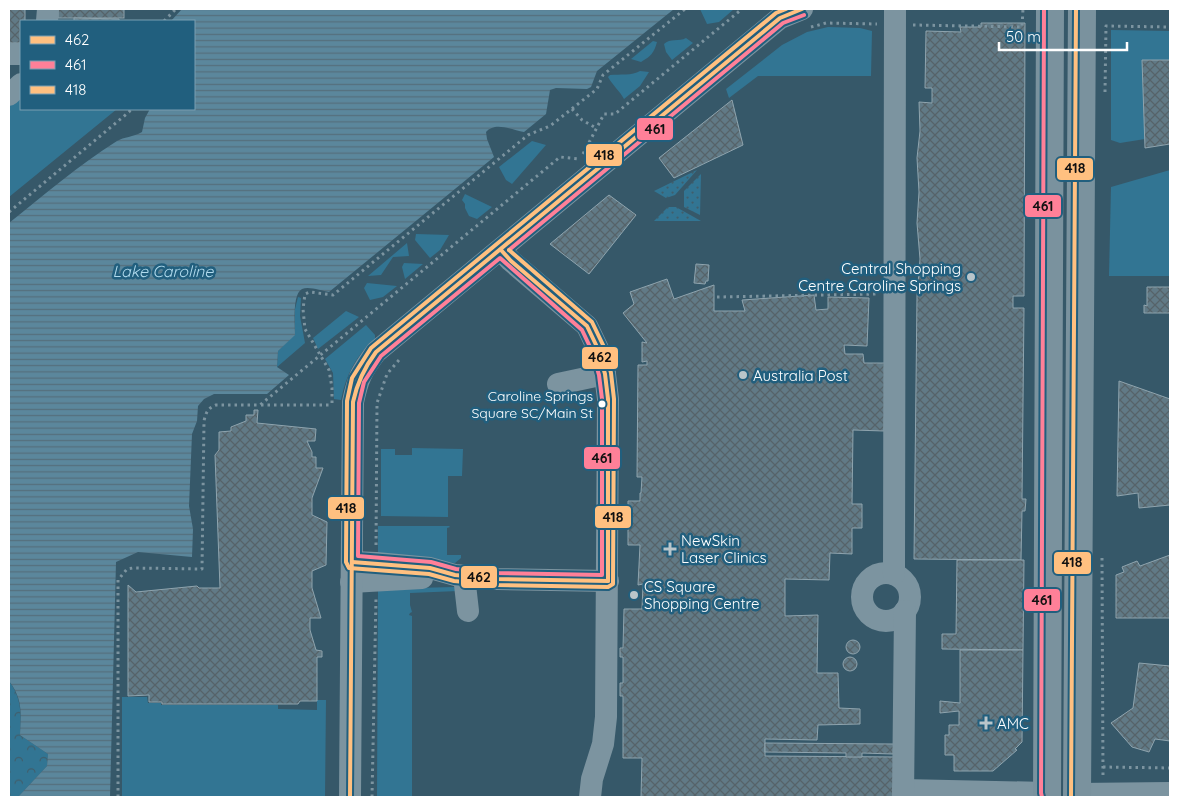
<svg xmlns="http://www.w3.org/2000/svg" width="1179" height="806" font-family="Quicksand,sans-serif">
	<defs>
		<pattern id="park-crowns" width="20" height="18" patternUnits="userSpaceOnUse" patternTransform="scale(1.25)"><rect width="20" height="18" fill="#327593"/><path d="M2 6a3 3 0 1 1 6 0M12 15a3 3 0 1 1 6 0" fill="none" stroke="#405e6c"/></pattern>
		<pattern id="garden-dots" width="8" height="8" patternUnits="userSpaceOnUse" patternTransform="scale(1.25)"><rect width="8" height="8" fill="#327593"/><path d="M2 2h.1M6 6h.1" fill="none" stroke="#405e6c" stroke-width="1.8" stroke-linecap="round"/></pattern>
		<pattern id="water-rules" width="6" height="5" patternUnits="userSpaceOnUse" patternTransform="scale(1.25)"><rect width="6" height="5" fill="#5b879c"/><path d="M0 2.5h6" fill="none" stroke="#556f7c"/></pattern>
		<pattern id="building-cross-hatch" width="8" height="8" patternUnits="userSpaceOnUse" patternTransform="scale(1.25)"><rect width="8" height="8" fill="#617a86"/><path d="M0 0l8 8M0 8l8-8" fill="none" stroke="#566369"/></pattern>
	</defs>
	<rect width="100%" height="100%" fill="#365869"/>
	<g fill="#327593">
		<path d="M700 9H734L719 22 707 24Z"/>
		<path d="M828 27 860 28 872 31 871 76H758L729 98 726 89 782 45 807 32Z"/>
		<path d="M1111 30 1170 31V60H1142L1145 139 1120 143 1111 140Z"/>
		<path d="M686 38 693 43 672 60 666 52 664 44C670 38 679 42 686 38Z"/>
		<path d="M653 41 657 42C654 53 651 56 641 62L631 59Z"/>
		<path d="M640 71 649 72 640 86 624 99C620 91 613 86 608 77L610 75C620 74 632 76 640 71Z"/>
		<path d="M21 94V109H117L9 197V105Z"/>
		<path d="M532 141 546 145 512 184 506 180 499 167Z"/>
		<path d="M1170 170V276H1109L1111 187Z"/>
		<path d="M465 194 492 207 477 219 469 216 465 208V204L462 200Z"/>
		<path d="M416 234 449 235 440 250 430 258 415 240Z"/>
		<path d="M407 243 409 256 393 257 381 275 368 276Z"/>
		<path d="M404 263 423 264 405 279 402 267Z"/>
		<path d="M367 283 397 286 383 297 370 300 364 288Z"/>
		<path d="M298 297 301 298 300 316 305 343 277 367 278 351 295 334V309Z"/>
		<path d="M346 311 359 317 318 349 313 338Z"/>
		<path d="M366 325 375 335V339C356 355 346 375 341 400L334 399 333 373 325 359Z"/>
		<path d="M412 448 463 449 462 476H448V517L381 516V449H395V455H412Z"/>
		<path d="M378 526H449L450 527 447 528V555H461V558L455 563 396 558 378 553Z"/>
		<path d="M454 587 458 591 410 593V605L412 612 410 613 409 615 412 616V797H377L378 591 379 589Z"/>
		<path d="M122 697H147L148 703H161V705H278V709L317 710V700H326L325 797H122Z"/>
	</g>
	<path fill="url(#park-crowns)" d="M9 681C22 699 21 713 20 735L48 754 47 766 18 797H9Z"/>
	<g fill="url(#garden-dots)">
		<path d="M697 170 675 195 666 198 654 191Z"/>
		<path d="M701 174 700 215 684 207V191Z"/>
		<path d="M668 207H676L701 221H654Z"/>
	</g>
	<path fill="url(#water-rules)" d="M182 9H674L597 71 591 87 587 89 556 88 550 90 546 114 524 132C512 130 495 121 486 132L487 139 494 157 329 292C322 291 309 286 302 289 292 294 295 325 295 335L278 351 277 367 289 375 267 394H214L204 399 198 406 197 421 192 434 189 506 193 529 192 557 138 552 116 562 110 797H18L47 766 48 754 20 735C21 713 23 699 9 681V223C44 195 79 165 117 141 124 137 133 137 142 132L145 118 150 109H194V21H171Z"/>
	<g fill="url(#building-cross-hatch)" stroke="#8fa4ae">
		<path d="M9 9H25V21H21V43H9Z"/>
		<rect x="58" y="9" width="66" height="9"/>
		<path d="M74 18 119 19V21H60H74Z"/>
		<path d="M981 23H1025L1024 296H1013V308H1024L1022 499H1026L1025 511H1022L1021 560 914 559 917 296 920 259 917 223 919 192 917 158 920 131 919 102 932 103V88H925L926 31 961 32 960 27H981Z"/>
		<path d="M1142 60H1170V144L1145 148Z"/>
		<path d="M732 100 743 145 674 178 659 158Z"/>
		<path d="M609 195 636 215 589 274 550 244Z"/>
		<path d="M696 264 709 265 708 281H706L705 284 694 283Z"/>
		<path d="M667 279 674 299 714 285V311H745L742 300 814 295 816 310 828 309V297L869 298 867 346 844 345 845 354H863L864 363H886L884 431 853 430 852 504H862V528H852V554L830 553 829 580 785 579V616L818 615 817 673H838L839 708 860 709V724L818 725 817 740 765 739V756L899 757V797H641L642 758H623V696H620V683H623V657H620V648H623L624 609H642L643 584 638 585 640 545H628V501H640V493H641L642 477H637L638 365H647V361L642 362V342L647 343 623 313 634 304 630 292Z"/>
		<path d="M1147 287H1170V313H1144V305L1147 306Z"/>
		<path d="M1119 381 1170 399V505L1139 508 1138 493 1117 496Z"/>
		<path d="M254 410H258L257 423 316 429 315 441H307L312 452V457H316V468H323L312 498V515L327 522 326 565 312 571V588L321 618H310V630L316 650 322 651V657H317V701H300L298 704H162V702H149V695L128 696V585L136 592 197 586 199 588H220L215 455 219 450V432L231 431V427L246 421V415H254Z"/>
		<path d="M1170 555V618H1116V575L1124 572 1122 567 1137 561 1140 566Z"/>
		<path d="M957 560H1024L1023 650 942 649V634H956Z"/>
		<circle cx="853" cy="647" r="7"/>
		<path d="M960 650H1023L1022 742 1015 749 1017 750 993 771H954V755H945V735H949V725H959V711L940 713V701L960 703Z"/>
		<circle cx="850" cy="664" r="7"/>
		<path d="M1139 663 1170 666V741L1155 739 1149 752 1132 747 1111 723 1133 708Z"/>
		<path d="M765 743 894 744 893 754 862 753V757H846V753L765 752Z"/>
	</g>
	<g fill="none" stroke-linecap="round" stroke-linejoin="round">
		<g stroke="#7c94a0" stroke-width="3" stroke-dasharray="2.5 4" stroke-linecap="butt">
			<path d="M164 21 176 9"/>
			<path d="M913 25 1022 27 1023 9"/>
			<path d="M811 27 826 23 877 24"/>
			<path d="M1105 92 1106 26 1170 27"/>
			<path d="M572 109 582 120 596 128"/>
			<path d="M583 154 604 114H615L742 9"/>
			<path d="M9 212 129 112 131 109"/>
			<path d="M717 297 876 294"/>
			<path d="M332 403V388L329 370 305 329 303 309 305 294 310 292 333 295 528 135 550 126 597 89 603 75 685 9"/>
			<path d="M261 405H332"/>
			<path d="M376 545 377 403 387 374 399 360"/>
			<path d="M1102 558 1103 777"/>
			<path d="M1103 767 1170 768"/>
			<path d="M118 797V580L127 569 133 568 202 569 204 421C206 412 208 408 216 405H260L560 157 580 159"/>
			<path d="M372 797 376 598"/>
		</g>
		<g stroke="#7c94a0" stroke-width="22">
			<path d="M47 21 48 9"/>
			<path d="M9 54H21"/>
			<path d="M9 95 21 84"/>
			<path d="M501 250 511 261 587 326 598 349 605 374 608 399 606 717 603 744 592 779 590 797"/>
			<path d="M558 384 605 374"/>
			<path d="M352 562 376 563 430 568 455 575 498 579 608 581"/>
			<circle cx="886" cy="597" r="24"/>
			<path d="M894 574 895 9"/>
			<path d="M464 576 468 611"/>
			<path d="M351 582 422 578"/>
			<path d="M903 790 1047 793"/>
			<path d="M1077 794 1170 793"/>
			<path d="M350 797 353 402C358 378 361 372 376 352L780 18 802 9"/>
			<path d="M903 797 905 611"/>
		</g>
		<g stroke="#7a929e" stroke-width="28">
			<path d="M1047 797 1050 9"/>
			<path d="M1077 797 1082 9"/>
		</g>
		<g stroke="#215f7e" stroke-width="8">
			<g id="bus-1">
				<path d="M501 250 511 261 587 326 598 349 605 374 608 399V581"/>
				<path d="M352 562 430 568 455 575 498 579 608 581"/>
				<path d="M350 797 353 402C357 383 364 368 376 352L780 18 802 9"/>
			</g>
		</g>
		<g stroke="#215f7e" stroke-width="8">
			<g id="bus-2">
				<path d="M509 250 783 23 804 15"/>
				<path d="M500 258 582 330 592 351 599 375 602 399V575L498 573 456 569 431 562 358 556 359 403 364 382 381 356Z"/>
				<path d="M1042 797 1041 793 1044 9"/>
			</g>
		</g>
		<g stroke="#215f7e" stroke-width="8">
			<g id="bus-3">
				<path d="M509 250 592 322 604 347 611 373 614 399 613 584 608 587 497 585 454 581 429 574 349 568 346 562 347 401 352 378 371 348 776 13 786 9"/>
				<path d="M1071 797 1076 9"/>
			</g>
		</g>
		<use href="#bus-1" stroke="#ffc080" stroke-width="4"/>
		<use href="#bus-2" stroke="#ff8098" stroke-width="4"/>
		<use href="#bus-3" stroke="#ffc080" stroke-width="4"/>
	</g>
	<g fill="#b9c5ca" stroke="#215f7e" stroke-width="2">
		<circle cx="971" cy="277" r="5"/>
		<circle cx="743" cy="375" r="5"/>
		<path d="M667.5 541.5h5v5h5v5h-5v5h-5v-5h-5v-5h5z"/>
		<circle cx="634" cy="595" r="5"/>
		<path d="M983.5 715.5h5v5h5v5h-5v5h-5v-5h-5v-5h5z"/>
	</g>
	<circle fill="#fff" stroke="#215f7e" stroke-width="2" cx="602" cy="404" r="4.5"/>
	<g text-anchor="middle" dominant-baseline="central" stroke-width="5" stroke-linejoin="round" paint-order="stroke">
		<g font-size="14" fill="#fff" stroke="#215f7e" text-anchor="end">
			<text x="593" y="396">Caroline Springs<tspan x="593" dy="17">Square SC/Main St</tspan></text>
		</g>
		<g font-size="15" fill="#fff" stroke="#215f7e" text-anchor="start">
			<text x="961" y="268" text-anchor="end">Central Shopping<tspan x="961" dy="17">Centre Caroline Springs</tspan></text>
			<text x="753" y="375">Australia Post</text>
			<text x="681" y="540">NewSkin<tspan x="681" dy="17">Laser Clinics</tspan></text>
			<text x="644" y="586">CS Square<tspan x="644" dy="17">Shopping Centre</tspan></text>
			<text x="997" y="723">AMC</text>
		</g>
		<g font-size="16" font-style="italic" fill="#b1dbee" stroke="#215f7e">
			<text x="163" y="271">Lake Caroline</text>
		</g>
	</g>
	<g stroke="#215f7e" stroke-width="2">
		<rect x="636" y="117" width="38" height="24" rx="5" fill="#ff8098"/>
		<rect x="585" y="143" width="38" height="24" rx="5" fill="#ffc080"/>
		<rect x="1056" y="157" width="38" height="24" rx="5" fill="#ffc080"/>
		<rect x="1024" y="194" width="38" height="24" rx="5" fill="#ff8098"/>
		<rect x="581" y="346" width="38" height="24" rx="5" fill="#ffc080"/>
		<rect x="583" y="446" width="38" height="24" rx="5" fill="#ff8098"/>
		<rect x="327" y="496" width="38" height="24" rx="5" fill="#ffc080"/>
		<rect x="594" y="505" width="38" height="24" rx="5" fill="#ffc080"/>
		<rect x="1053" y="551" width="39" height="24" rx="5" fill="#ffc080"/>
		<rect x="460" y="565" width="38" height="24" rx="5" fill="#ffc080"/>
		<rect x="1023" y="588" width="38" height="24" rx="5" fill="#ff8098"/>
	</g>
	<g font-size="14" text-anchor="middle" font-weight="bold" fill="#111">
		<text x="655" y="134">461</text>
		<text x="604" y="160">418</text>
		<text x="1075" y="173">418</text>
		<text x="1043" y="211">461</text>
		<text x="600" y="362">462</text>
		<text x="602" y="463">461</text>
		<text x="346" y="513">418</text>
		<text x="613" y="522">418</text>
		<text x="1072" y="567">418</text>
		<text x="479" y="582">462</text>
		<text x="1042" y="605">461</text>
	</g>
	<rect width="1179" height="806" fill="none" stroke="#ffffff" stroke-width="20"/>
	<rect x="20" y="20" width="175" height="90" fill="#215f7e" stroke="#7a9fb2"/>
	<rect x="30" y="36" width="25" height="8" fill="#ffc080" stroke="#7a9fb2"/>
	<text x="65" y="45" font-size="15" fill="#ffffff">462</text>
	<rect x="30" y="61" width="25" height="8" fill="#ff8098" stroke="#7a9fb2"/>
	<text x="65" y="70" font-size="15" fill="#ffffff">461</text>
	<rect x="30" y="86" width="25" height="8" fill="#ffc080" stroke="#7a9fb2"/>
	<text x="65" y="95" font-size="15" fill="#ffffff">418</text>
	<path d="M999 42v8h128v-8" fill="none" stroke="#ffffff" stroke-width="2.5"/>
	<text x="1006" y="42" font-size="15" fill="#ffffff" stroke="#215f7e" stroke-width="4" paint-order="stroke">50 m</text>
</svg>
